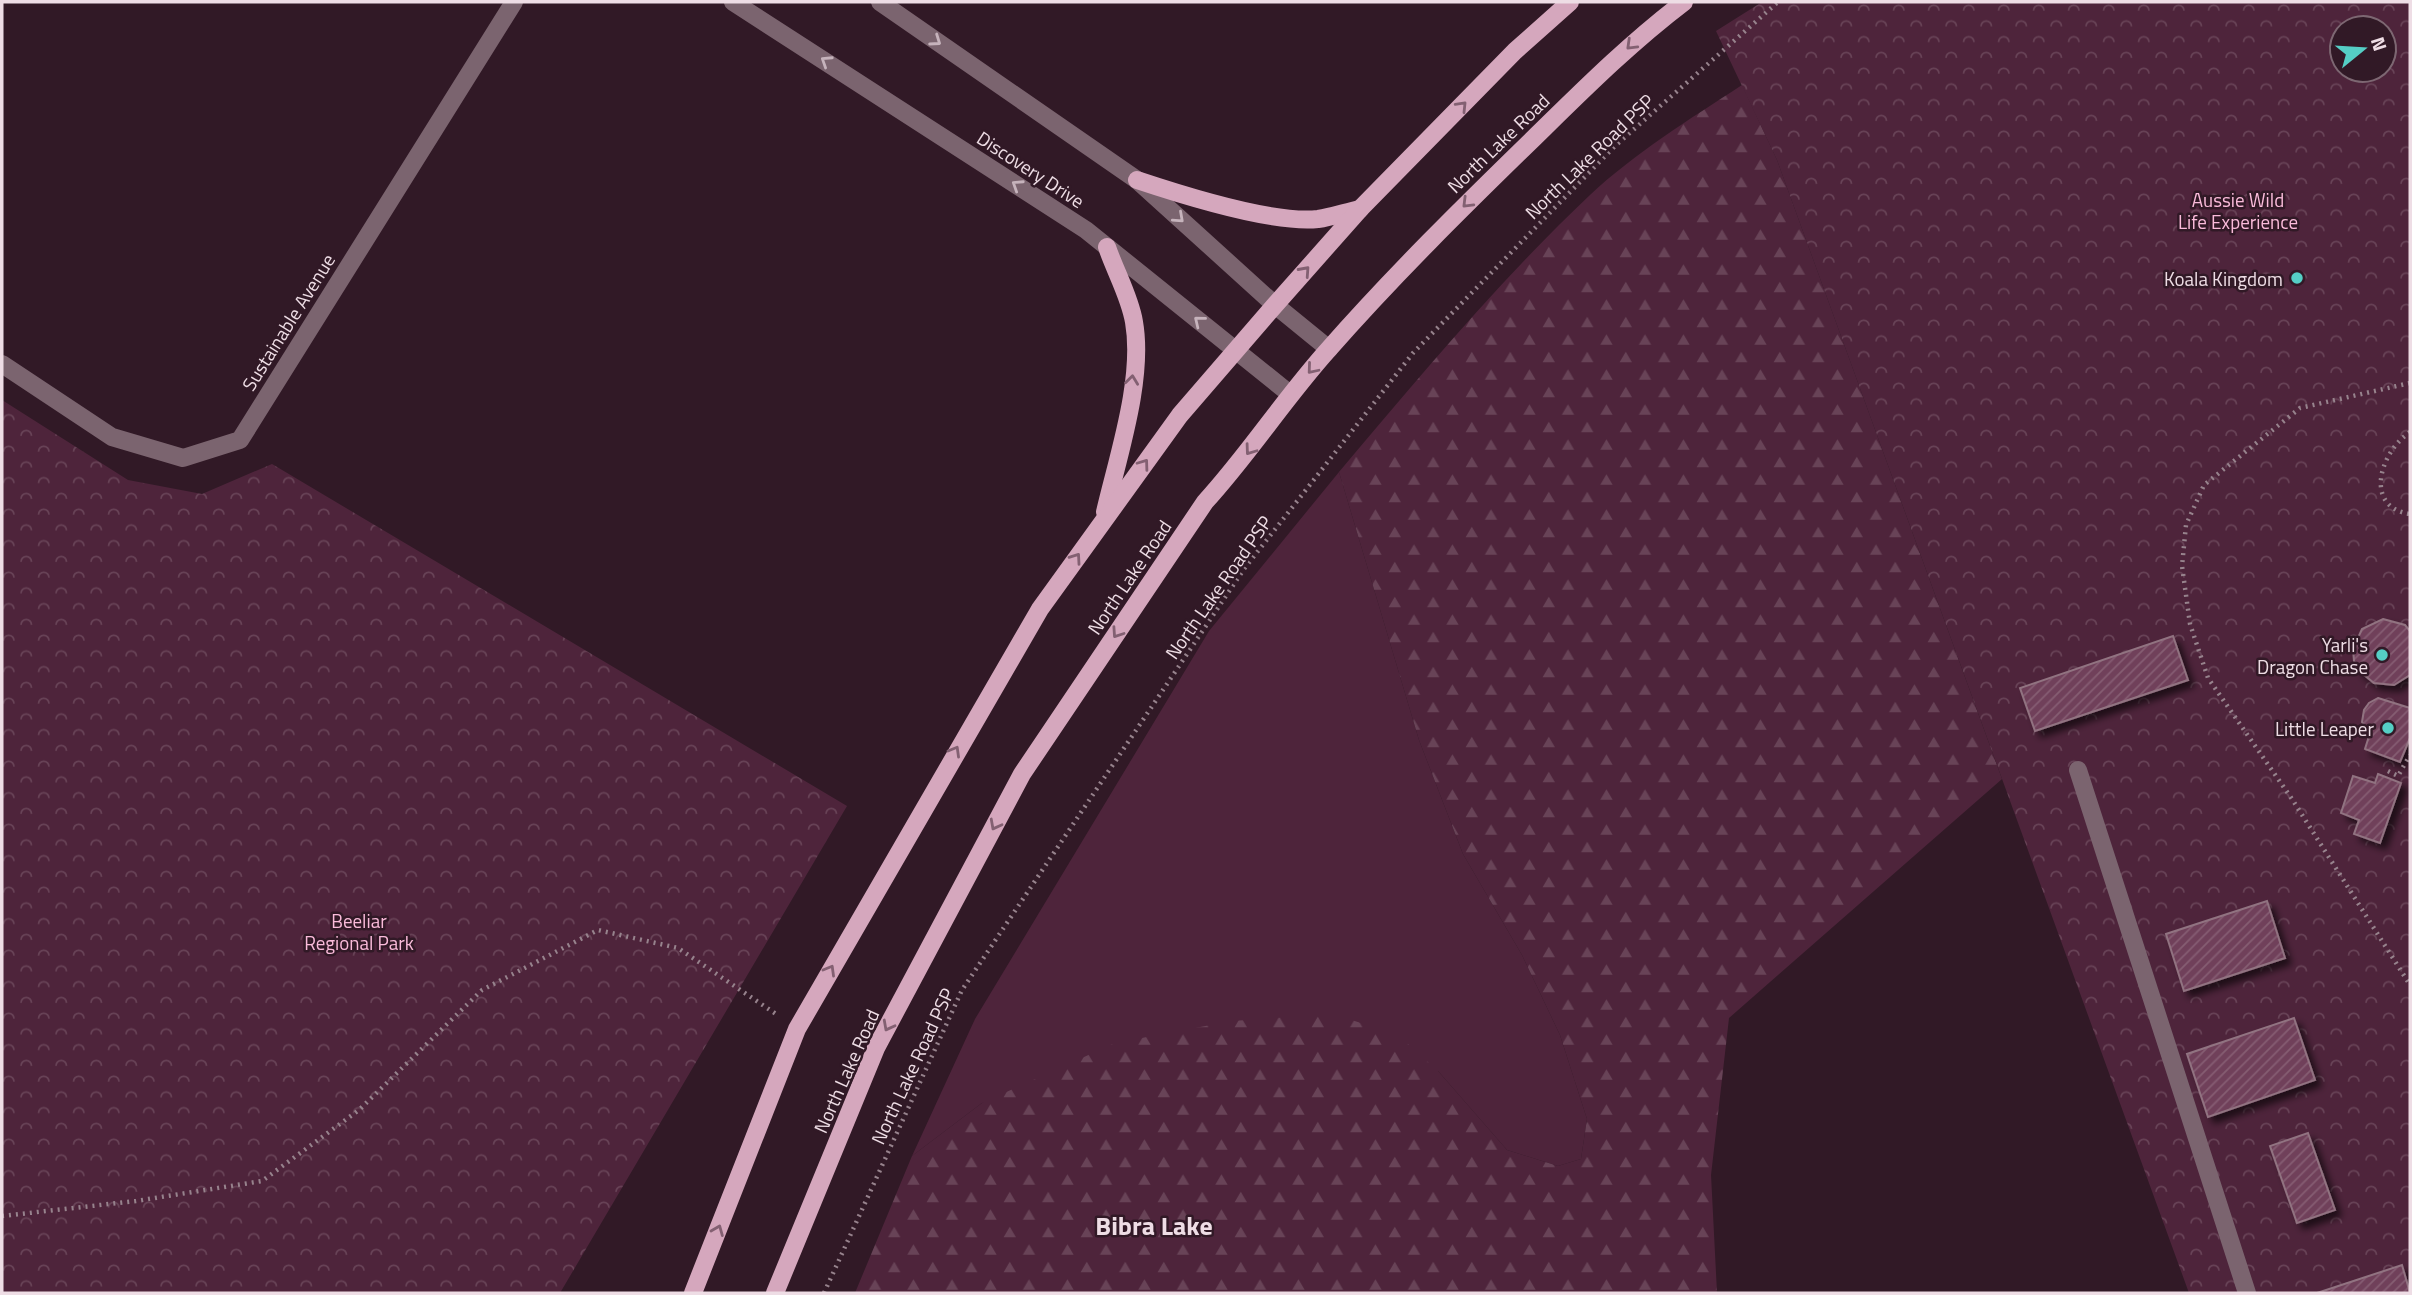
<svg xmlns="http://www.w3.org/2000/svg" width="2412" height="1295" font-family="'Titillium Web',sans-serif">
	<defs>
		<pattern id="forest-firs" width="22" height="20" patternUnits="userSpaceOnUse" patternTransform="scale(1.75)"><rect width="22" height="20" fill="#4e243b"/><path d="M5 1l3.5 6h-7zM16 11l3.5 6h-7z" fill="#684357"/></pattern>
		<pattern id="park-crowns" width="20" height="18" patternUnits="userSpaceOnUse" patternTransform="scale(1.75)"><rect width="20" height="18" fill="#4e243b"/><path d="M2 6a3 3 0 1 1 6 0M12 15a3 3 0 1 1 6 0" fill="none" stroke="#684357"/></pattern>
		<pattern id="building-hatch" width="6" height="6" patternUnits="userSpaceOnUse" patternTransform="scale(1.75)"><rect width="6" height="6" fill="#70415a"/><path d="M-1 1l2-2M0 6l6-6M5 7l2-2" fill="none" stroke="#855c72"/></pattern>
		<filter id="shadow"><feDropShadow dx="6" dy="6" stdDeviation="3.5" flood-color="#0009"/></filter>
	</defs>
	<rect width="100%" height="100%" fill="#311926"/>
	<path fill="#4e243b" d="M1339 472 1419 740 1463 854 1522 955 1560 1035 1587 1119 1581 1159 1558 1166 1507 1150 1438 1071 982 1103 912 1156 975 1019 1209 631Z"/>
	<path fill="url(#forest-firs)" d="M1742 85 1777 160 2002 779 1729 1018 1711 1175 1717 1293H855L912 1156 982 1103 1115 1043 1232 1021 1333 1014 1398 1035 1438 1071 1507 1150 1558 1166 1581 1159 1587 1119 1560 1035 1522 955 1463 854 1419 740 1339 472C1419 377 1500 280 1590 195 1635 153 1690 119 1742 85Z"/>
	<g fill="url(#park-crowns)" fill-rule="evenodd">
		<path d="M1762 2H2410V1293H2189L1777 160 1716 31ZM2342 28H2384V70H2342Z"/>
		<path d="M2 400 128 480 202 494 272 464 847 806 560 1293H2Z"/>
	</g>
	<g fill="url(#building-hatch)" stroke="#917381" stroke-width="2" filter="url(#shadow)">
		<path d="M2383 619 2405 625 2410 631V675L2394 685 2374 683 2358 670 2354 661 2353 649 2362 629Z"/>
		<path d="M2173 636 2188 680 2035 731 2020 688Z"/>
		<path d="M2378 698 2410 708V738L2400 762 2365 749 2370 733 2362 722 2364 710 2369 703Z"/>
		<path d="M2378 774 2401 783 2380 843 2354 834 2359 820 2341 813 2353 776 2375 783Z"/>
		<path d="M2267 901 2285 958 2184 991 2166 934Z"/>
		<path d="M2294 1018 2315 1080 2208 1117 2187 1054Z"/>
		<path d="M2308 1133 2335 1210 2297 1223 2270 1146Z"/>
		<path d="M2402 1265 2410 1293H2317Z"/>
	</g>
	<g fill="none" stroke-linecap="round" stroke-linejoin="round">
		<g stroke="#97838d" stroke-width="4.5" stroke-dasharray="2 5" stroke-linecap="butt">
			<path d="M2410 383 2300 408 2204 485 2186 525 2182 566 2190 624 2208 678 2292 799 2410 985"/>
			<path d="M2410 432C2380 452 2363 507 2410 514"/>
			<path d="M2388 771 2398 776 2410 755"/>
			<path d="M2 1216 136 1201 262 1181 359 1110 482 990 598 930 678 948 776 1014"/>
			<path d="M824 1293 962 990 1244 569 1413 353 1615 146 1778 2"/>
		</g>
		<g stroke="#7b646f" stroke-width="18">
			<path d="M733 2 1086 230 1290 394"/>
			<path d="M880 2 1137 180 1275 305 1329 349"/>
			<path d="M2 364 112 437 183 458 240 440 514 2"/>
			<path d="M2078 770 2247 1293"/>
		</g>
		<g stroke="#d5a7bd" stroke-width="18">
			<path d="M1137 180C1182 195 1272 224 1318 219 1332 217 1346 212 1360 209"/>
			<path d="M1105 512C1118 456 1144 379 1134 322 1130 297 1115 271 1107 247"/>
			<path d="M693 1293 797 1029 1040 609 1180 415 1275 305 1360 209 1515 51 1570 2"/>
			<path d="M775 1293 876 1048 1022 774 1205 502C1249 454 1284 399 1328 350 1393 276 1464 206 1535 137 1583 90 1630 43 1684 2"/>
		</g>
	</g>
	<defs><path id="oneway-chevron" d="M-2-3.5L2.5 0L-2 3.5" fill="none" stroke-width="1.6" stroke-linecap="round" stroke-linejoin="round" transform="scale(1.75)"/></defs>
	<g stroke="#c6b3bc">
		<use href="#oneway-chevron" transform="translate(936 41) rotate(35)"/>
		<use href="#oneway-chevron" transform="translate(826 61) rotate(-147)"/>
		<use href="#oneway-chevron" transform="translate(1017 185) rotate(-147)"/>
		<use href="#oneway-chevron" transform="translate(1179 218) rotate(42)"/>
		<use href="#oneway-chevron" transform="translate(1199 321) rotate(-141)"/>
	</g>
	<g stroke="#836072">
		<use href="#oneway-chevron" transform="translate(1631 45) rotate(136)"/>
		<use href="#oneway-chevron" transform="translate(1462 106) rotate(-46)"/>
		<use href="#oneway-chevron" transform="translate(1467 203) rotate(135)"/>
		<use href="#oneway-chevron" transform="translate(1305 271) rotate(-48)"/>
		<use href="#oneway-chevron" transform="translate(1312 369) rotate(130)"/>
		<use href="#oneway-chevron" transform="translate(1132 380) rotate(-83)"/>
		<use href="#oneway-chevron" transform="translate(1250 450) rotate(126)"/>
		<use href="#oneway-chevron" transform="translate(1144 464) rotate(-54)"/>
		<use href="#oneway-chevron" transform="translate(1076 558) rotate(-55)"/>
		<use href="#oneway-chevron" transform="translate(1117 633) rotate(124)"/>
		<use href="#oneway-chevron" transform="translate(955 751) rotate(-60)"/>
		<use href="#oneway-chevron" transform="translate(995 825) rotate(118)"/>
		<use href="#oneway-chevron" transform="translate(830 970) rotate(-60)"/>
		<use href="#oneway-chevron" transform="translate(888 1026) rotate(118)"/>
		<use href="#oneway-chevron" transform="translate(718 1230) rotate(-68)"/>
	</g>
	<g fill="#55cec5" stroke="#311926" stroke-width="2.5">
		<circle cx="2297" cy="278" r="7"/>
		<circle cx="2382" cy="655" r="7"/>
		<circle cx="2388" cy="728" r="7"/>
	</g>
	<g text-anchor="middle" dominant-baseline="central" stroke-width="5" stroke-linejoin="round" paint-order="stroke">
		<g font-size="19" fill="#eedde5" stroke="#311926">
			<text transform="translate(1498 143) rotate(-44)">North Lake Road</text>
			<text transform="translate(1589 156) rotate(-44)">North Lake Road PSP</text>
			<text transform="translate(1031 169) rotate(33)">Discovery Drive</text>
			<text transform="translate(288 322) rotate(-58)">Sustainable Avenue</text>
			<text transform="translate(1129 577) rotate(-56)">North Lake Road</text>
			<text transform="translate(1218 587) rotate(-55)">North Lake Road PSP</text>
			<text transform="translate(912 1066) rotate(-65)">North Lake Road PSP</text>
			<text transform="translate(846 1071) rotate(-66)">North Lake Road</text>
		</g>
		<g font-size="19" fill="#fabbda" stroke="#311926">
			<text x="2238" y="199">Aussie Wild<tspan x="2238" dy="22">Life Experience</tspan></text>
			<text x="359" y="920">Beeliar<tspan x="359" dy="22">Regional Park</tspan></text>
		</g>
		<g font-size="19" fill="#eedde5" stroke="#311926" text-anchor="end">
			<text x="2283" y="278">Koala Kingdom</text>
			<text x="2368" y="644">Yarli's<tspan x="2368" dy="22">Dragon Chase</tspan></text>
			<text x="2374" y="728">Little Leaper</text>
		</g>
		<g font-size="26" font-weight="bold" fill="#eedde5" stroke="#311926">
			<text x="1154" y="1225">Bibra Lake</text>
		</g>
	</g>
	<rect width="2412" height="1295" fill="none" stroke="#eedde5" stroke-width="7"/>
	<g transform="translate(2363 49) rotate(72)"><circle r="33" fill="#311926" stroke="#7d6772" stroke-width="2"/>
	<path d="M0-5L12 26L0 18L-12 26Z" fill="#55cec5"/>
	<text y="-10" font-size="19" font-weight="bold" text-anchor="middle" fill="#eedde5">N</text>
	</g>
</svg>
